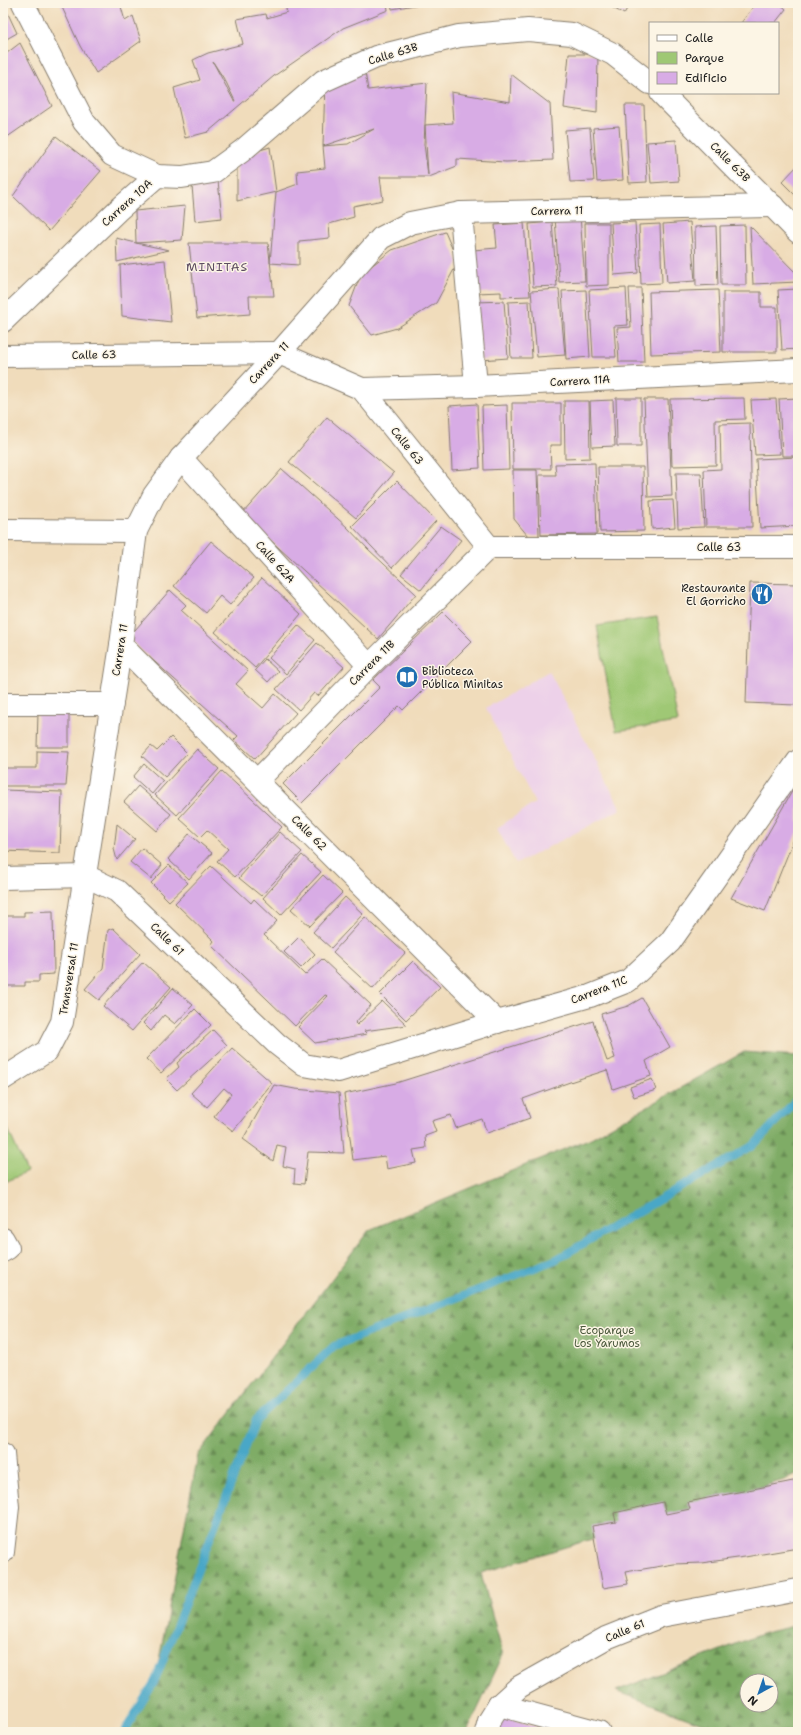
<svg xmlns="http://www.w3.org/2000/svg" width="801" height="1735" font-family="'Shantell Sans',sans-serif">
	<defs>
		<pattern id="forest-firs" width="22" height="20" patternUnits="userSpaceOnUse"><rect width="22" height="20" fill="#7fac66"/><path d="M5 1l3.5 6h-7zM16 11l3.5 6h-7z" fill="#678b53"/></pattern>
	</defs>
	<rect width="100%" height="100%" fill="#fcf5e5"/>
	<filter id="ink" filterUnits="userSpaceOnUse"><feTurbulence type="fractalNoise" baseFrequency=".025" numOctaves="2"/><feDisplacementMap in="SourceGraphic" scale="8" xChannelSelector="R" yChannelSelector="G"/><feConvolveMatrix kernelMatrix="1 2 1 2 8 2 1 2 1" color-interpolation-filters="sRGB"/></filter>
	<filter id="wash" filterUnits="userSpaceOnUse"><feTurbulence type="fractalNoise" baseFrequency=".012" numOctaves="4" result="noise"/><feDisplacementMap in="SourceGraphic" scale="16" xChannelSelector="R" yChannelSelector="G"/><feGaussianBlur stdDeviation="0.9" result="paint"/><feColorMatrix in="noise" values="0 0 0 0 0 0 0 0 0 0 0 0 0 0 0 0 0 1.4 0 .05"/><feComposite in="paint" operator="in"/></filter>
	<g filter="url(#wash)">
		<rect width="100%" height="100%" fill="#f0dcbb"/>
		<path fill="#edd1e9" d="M549 671 621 809 516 864 497 828 535 803 486 708Z"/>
		<g fill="#9fc874" stroke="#5e7248">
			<path d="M657 617 678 722 616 731 597 626Z"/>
			<path d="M3 1118 27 1172 3 1183Z"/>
		</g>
		<g fill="url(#forest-firs)" stroke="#4e6441" fill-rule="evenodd">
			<path d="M744 1052 798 1056V1474L784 1480 481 1573 503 1655 467 1732H124L155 1681 198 1455 369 1230 591 1138Z"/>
			<path d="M798 1625V1732H726L616 1691 764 1633ZM747 1681H771V1705H747Z"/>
		</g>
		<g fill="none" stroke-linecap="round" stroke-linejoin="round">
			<path stroke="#48a7c7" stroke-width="8" d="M124 1732 155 1681 256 1420 334 1346 555 1260 754 1145 798 1098"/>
		</g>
		<g id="blocks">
			<g fill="#d8ace5" fill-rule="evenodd">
				<path d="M3 3 17 33 3 41Z"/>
				<path d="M60 3H120L125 21 133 16 141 41 96 73 80 46Z"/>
				<path d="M284 3H387L388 10 343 28 274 76 208 132 185 138 174 88 200 80 193 60 208 53 243 44 237 19 266 14 267 18 287 12ZM213 62 226 82 235 101H234Z"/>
				<path d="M391 3H420V4L392 9Z"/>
				<path d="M604 3H630L624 14Z"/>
				<path d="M756 3H779L786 9 775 23H741Z"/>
				<path d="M20 43 52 106 3 140V56Z"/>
				<path d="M569 54H598L597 113 564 108Z"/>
				<path d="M365 72 368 90 427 83 424 144 428 175 425 125 453 123 451 92 510 102 511 74 550 104 553 160 506 162 457 159V166L429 177H380L383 200 353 206 354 217 329 224 330 238 299 241V265L270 263 276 192 298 184 297 171 325 168 323 146 348 144 374 129 323 146 325 82Z"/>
				<path d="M625 105H644L647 182 629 183Z"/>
				<path d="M619 126 623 180 597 182 593 128Z"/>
				<path d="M590 128 594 181 570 182 565 130Z"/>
				<path d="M56 136 101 171 49 231 13 196Z"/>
				<path d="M676 140 679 181 651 183 647 142Z"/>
				<path d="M270 147 276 192 237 201V157Z"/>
				<path d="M798 165V198L782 182Z"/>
				<path d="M218 181 222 218 195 221 192 186Z"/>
				<path d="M185 206 182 240 136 243 169 250 117 262 116 238 136 243 135 211Z"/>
				<path d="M580 215 585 281 559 282 555 216Z"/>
				<path d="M552 222 557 286 533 287 529 224Z"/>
				<path d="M635 222 638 273 614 275 611 223Z"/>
				<path d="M690 222 695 281 667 283 663 224Z"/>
				<path d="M524 223 530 296 501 297V292L477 293 473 250 497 248 495 225Z"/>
				<path d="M585 223H609V285L586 286Z"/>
				<path d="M660 224 662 283 641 284 639 225Z"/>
				<path d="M745 225 746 285H721L720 226Z"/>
				<path d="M716 226 718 285 696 286 695 227Z"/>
				<path d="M750 226 798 275V282L753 284Z"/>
				<path d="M445 232 458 262 436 303 397 328 372 335 349 306 361 274 392 250Z"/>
				<path d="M189 243H268L274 296H249L250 314 197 318Z"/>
				<path d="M165 260 171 322 122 316 120 265Z"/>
				<path d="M626 288 628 325 614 326 616 357H593L589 290Z"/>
				<path d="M629 288H641L644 362H619L617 328 631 327Z"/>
				<path d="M559 289 565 355 537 357 531 291Z"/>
				<path d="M798 289V349L782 350 778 290Z"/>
				<path d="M586 290 590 357 566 359 562 291Z"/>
				<path d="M718 290 721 352 651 354 649 292Z"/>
				<path d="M723 292H761V307H777V352H723Z"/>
				<path d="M504 301 508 358 481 360 477 302Z"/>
				<path d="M529 301 532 358H511L508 302Z"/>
				<path d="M616 398H641V446H617Z"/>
				<path d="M744 398 745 419 715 420 716 465 672 466 670 399Z"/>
				<path d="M798 398V456H782L779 399Z"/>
				<path d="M644 399H668L672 496 648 497Z"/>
				<path d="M776 399 780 454 755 455 751 400Z"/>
				<path d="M613 400 615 446 592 447 590 401Z"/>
				<path d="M564 401H589L590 458 565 459Z"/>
				<path d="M512 403H561V445H550L551 469H513Z"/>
				<path d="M477 404 480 468 452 470 449 406Z"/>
				<path d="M507 405 509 469 484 470 482 406Z"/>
				<path d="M327 417 394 473 356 518 289 462Z"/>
				<path d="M750 423 752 527H706L704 470 721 469 720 424Z"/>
				<path d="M798 457V526L760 528 756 459Z"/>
				<path d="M595 463 597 534 541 535 539 475H556L555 464Z"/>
				<path d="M598 467H643L644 531 600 532Z"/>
				<path d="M282 469 347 527 368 549 416 594 378 639 242 514Z"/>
				<path d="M513 470H537L539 536H528L514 519Z"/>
				<path d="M676 473H701L704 527 678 528Z"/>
				<path d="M397 481 436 521 392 568 352 526Z"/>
				<path d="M673 500 675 527 652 529 650 501Z"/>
				<path d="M441 526 461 540 421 590 401 574Z"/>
				<path d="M211 541 254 578 230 605 220 596 206 613 174 586Z"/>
				<path d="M262 578 301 614 255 668 215 632Z"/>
				<path d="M750 583 798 584 796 705 746 703Z"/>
				<path d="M170 590 186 605 181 610 248 671 236 684 263 708 275 694 296 713 255 759 234 740 238 736 128 638Z"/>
				<path d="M443 612 472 641 403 710 399 706 302 803 283 784 380 687 373 680Z"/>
				<path d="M298 625 315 640 286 674 269 658Z"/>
				<path d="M317 643 344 667 318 696 314 693 299 710 276 689Z"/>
				<path d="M265 659 278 671 268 682 255 670Z"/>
				<path d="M38 713H69V747H37Z"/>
				<path d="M171 737 187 753 165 777 142 756 151 746 157 751Z"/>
				<path d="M197 749 219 769 177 815 155 795Z"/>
				<path d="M37 751 69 752 66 786H3L4 768H37Z"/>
				<path d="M144 764 163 781 152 794 133 777Z"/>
				<path d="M222 771 282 827 235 877 217 861 228 849 207 830 200 837 179 818Z"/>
				<path d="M138 786 171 814 157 831 124 802Z"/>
				<path d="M794 788 798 790V829L765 911 731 898Z"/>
				<path d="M3 790 62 792 60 853 3 851Z"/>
				<path d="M117 824 135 839 117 860 114 849Z"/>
				<path d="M280 832 302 852 261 896 239 878Z"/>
				<path d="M189 834 212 853 189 879 168 859Z"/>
				<path d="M142 848 162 865 151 879 130 862Z"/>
				<path d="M302 855 321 872 281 915 263 898Z"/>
				<path d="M169 865 188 883 169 901 151 883Z"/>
				<path d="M211 866 251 903 254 899 277 921 264 935 305 975 322 959 371 1005 355 1023 357 1025 382 1001 407 1025 364 1031 367 1034 315 1043 298 1027 328 996 325 995 295 1026 211 945 214 941 175 903Z"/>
				<path d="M323 875 342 893 310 926 291 909Z"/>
				<path d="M345 897 363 914 331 948 313 932Z"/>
				<path d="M53 911 54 974 39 975V982H25V986H3V916H24V912Z"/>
				<path d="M365 917 405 953 373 989 333 952Z"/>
				<path d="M113 928 140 954 99 1000 85 989 103 968 108 930Z"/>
				<path d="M299 937 315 954 301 968 284 952Z"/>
				<path d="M413 961 440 987 406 1020 380 994Z"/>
				<path d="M143 962 171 987 132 1031 103 1006Z"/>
				<path d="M173 988 193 1005 175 1024 164 1015 151 1031 143 1023Z"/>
				<path d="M642 998 670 1047 646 1061 651 1076 613 1089 607 1070 570 1082 523 1099 530 1118 487 1133 482 1119 456 1128 451 1115 432 1121 436 1132 425 1136 426 1148 413 1150 416 1163 387 1169 385 1156 353 1160 344 1094 396 1083 593 1021 607 1061 615 1058 601 1014 628 1006Z"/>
				<path d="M195 1009 211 1025 161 1073 146 1059Z"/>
				<path d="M213 1030 227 1045 177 1090 166 1079 179 1067 177 1063Z"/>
				<path d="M232 1048 272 1083 233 1131 214 1116 231 1094 224 1088 207 1107 191 1093Z"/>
				<path d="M652 1079 656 1090 634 1097 630 1087Z"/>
				<path d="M274 1085 295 1089 339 1093 344 1153 308 1152 304 1184 294 1183 295 1169 283 1166 286 1147 277 1145 273 1161 243 1139Z"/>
				<path d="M798 1480V1548L745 1557 701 1563 674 1564 625 1572 628 1584 603 1588 592 1526 616 1522 614 1513 663 1502 666 1514 690 1509 688 1502Z"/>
				<path d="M500 1715 540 1728 539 1732H495Z"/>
			</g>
		</g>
	</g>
	<g filter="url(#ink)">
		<use href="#blocks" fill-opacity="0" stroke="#867c6c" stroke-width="1"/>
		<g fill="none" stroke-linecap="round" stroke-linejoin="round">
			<g stroke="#867c6c" stroke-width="24">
				<g id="street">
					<path d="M461 213 476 386"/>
					<path d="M3 321 117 211 157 176"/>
					<path d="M3 356 279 353 362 389 489 547"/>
					<path d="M362 389 476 386 798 370"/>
					<path d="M181 458 369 666"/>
					<path d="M3 530 136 531"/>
					<path d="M489 547H798"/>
					<path d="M121 645 497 1022"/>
					<path d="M3 704H112"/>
					<path d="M257 781 369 666 489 547"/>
					<path d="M3 1079 47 1051 62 1022 121 645 136 531 154 495 181 458 279 353 381 238 410 223 461 213 773 206"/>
					<path d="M3 1239 8 1248 3 1251"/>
					<path d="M3 1454 8 1507 3 1552"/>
					<path d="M499 1705 599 1732"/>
					<path d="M486 1732 489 1721 499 1705 519 1687 606 1638 661 1616 798 1590"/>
				</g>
			</g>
			<g stroke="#867c6c" stroke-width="24">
				<g id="secondary">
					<path d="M23 3 84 122 112 155 157 176 182 177 213 172 242 151 323 81 376 57 459 36 528 30 572 34 613 54 650 83"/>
					<path d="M661 93 798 232"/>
					<path d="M3 878 86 876 117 891 277 1044 304 1065 338 1071 497 1022 590 996 628 981 670 942 798 761"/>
				</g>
			</g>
			<use href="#street" stroke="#fff" stroke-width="22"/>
			<use href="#secondary" stroke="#fff" stroke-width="22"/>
		</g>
	</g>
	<defs>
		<g id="restaurant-disc" transform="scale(1.15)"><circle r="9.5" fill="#1f6fb2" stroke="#fcf5e5"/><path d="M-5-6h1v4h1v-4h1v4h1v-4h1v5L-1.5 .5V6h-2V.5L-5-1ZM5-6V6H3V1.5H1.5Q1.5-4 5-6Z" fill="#fff"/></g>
		<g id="library-disc" transform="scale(1.15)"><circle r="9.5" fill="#1f6fb2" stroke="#fcf5e5"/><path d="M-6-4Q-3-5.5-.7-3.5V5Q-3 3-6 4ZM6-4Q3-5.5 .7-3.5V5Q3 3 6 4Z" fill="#fff"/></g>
	</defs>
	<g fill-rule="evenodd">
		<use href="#restaurant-disc" x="762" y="594"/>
		<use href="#library-disc" x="407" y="677"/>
	</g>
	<g text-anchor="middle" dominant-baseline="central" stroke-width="3" stroke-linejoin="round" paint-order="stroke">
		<g font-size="11" fill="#1c1c1c" stroke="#fcf5e5">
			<text transform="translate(393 54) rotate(-17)">Calle 63B</text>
			<text transform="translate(730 162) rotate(45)">Calle 63B</text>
			<text transform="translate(127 203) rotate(-42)">Carrera 10A</text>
			<text transform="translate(557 211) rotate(-1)">Carrera 11</text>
			<text transform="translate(94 355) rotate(-1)">Calle 63</text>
			<text transform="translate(269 363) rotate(-47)">Carrera 11</text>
			<text transform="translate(580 381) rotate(-3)">Carrera 11A</text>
			<text transform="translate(407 446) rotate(51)">Calle 63</text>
			<text x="719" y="547">Calle 63</text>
			<text transform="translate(275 562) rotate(48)">Calle 62A</text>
			<text transform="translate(120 650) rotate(-81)">Carrera 11</text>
			<text transform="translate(372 663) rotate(-45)">Carrera 11B</text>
			<text transform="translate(309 833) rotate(45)">Calle 62</text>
			<text transform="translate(167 939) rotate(44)">Calle 61</text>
			<text transform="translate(69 979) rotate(-81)">Transversal 11</text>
			<text transform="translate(599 990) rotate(-21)">Carrera 11C</text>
			<text transform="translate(625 1631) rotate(-23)">Calle 61</text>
		</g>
		<g font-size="11" fill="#1c1c1c" stroke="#fcf5e5" text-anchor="end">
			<text x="746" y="588">Restaurante<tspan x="746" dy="13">El Gorricho</tspan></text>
			<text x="422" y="671" text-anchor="start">Biblioteca<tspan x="422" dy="13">Pública Minitas</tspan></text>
		</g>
		<g font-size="11" fill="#4a583b" stroke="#fcf5e5">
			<text x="607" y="1330">Ecoparque<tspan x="607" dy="13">Los Yarumos</tspan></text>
		</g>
		<g font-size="12" letter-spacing="1" fill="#5e4e62" stroke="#fcf5e5">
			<text x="217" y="267">MINITAS</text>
		</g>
	</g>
	<rect width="801" height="1735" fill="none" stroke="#fcf5e5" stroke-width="16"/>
	<rect x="649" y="22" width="130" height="72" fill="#fcf5e5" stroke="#a29e95"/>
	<rect x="657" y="35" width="20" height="6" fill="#ffffff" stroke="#a29e95"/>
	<text x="685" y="42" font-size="12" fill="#1c1c1c">Calle</text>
	<rect x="657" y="52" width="20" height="12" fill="#9fc874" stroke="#a29e95"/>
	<text x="685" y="62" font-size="12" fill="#1c1c1c">Parque</text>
	<rect x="657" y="72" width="20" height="12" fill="#d8ace5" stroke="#a29e95"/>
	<text x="685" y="82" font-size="12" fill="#1c1c1c">Edificio</text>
	<g transform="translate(759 1693) rotate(220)"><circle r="19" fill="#fcf5e5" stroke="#a29e95"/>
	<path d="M0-3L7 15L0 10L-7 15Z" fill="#1f6fb2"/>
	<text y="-6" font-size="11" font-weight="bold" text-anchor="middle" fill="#1c1c1c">N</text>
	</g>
</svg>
